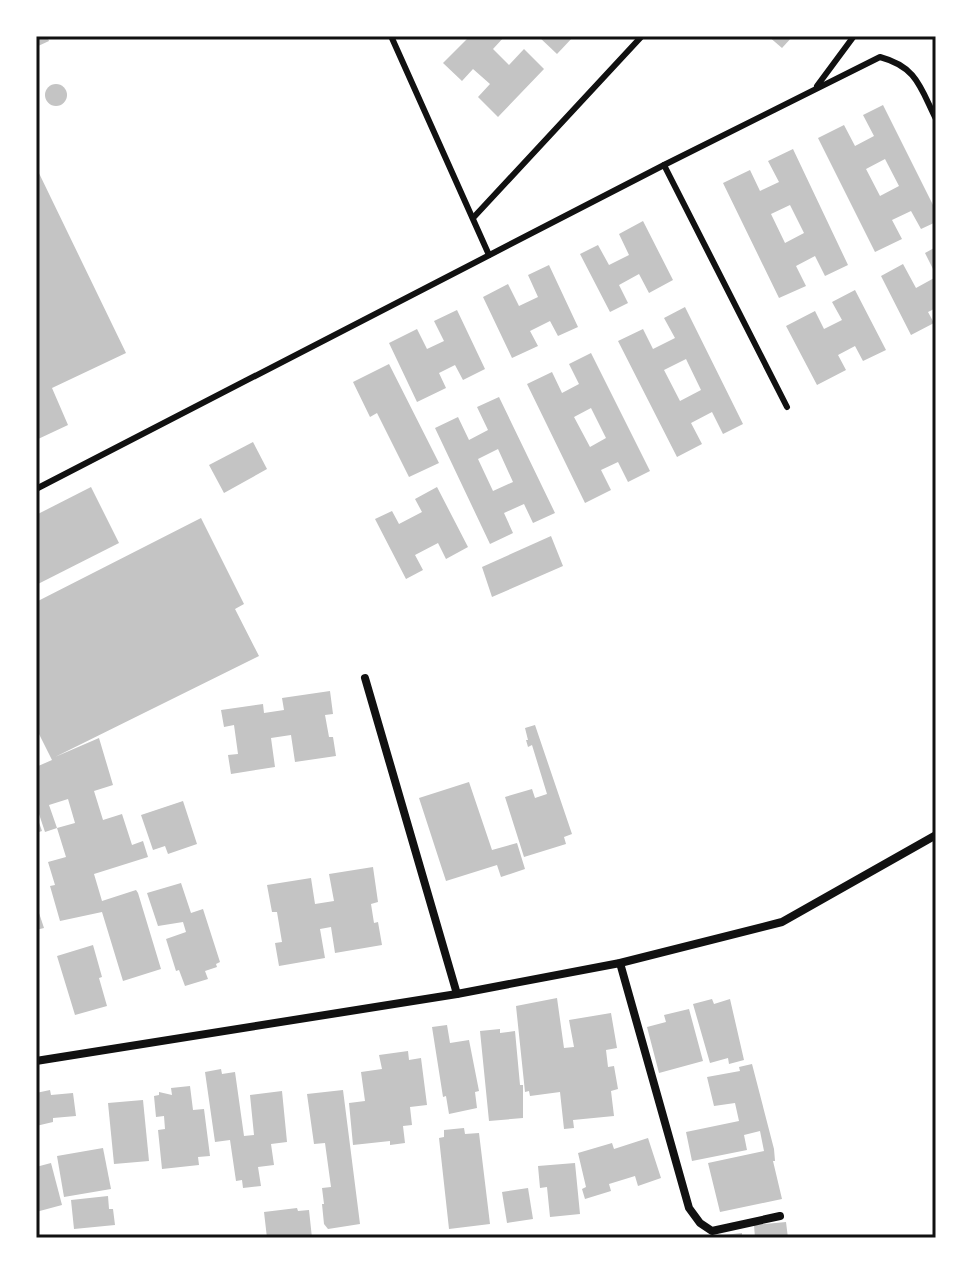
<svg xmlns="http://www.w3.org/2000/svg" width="972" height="1274" font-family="Raleway,sans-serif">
	<rect width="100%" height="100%" fill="#fff"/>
	<g fill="#c4c4c4" fill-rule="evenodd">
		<path d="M36 36H47L49 41 36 47Z"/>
		<path d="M470 36H505L493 49 509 65 524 49 544 69 498 117 478 97 490 84 473 69 462 81 443 63Z"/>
		<path d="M538 36H574L557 54Z"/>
		<path d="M768 36H793L782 48Z"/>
		<circle cx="56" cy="95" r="11"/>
		<path d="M883 105 936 211V222L921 229 911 211 892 220 902 239 875 252 818 138 844 125 855 146 874 136 863 115ZM885 159 899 186 880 196 866 169Z"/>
		<path d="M793 149 848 265 825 276 815 256 796 266 806 286 779 298 723 183 750 170 760 191 779 182 768 161ZM790 205 804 233 785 243 771 214Z"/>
		<path d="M36 167 126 353 52 388 68 425 36 440Z"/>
		<path d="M643 221 673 280 649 293 639 274 619 285 628 303 610 312 580 254 598 245 609 265 629 255 619 234Z"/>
		<path d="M936 247V275L925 253Z"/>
		<path d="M903 264 916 288 936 277V308L928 312 934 323 911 335 881 276Z"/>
		<path d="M549 265 578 327 558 336 550 321 530 331 538 346 512 358 483 297 508 284 519 306 538 297 528 275Z"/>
		<path d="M855 290 886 350 863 361 855 346 838 355 846 370 817 385 786 326 815 311 824 329 842 320 832 302Z"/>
		<path d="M685 307 743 424 723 434 712 412 691 423 702 444 677 457 618 341 643 329 653 349 675 338 664 318ZM686 359 701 390 680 401 664 370Z"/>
		<path d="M457 310 485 369 463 380 455 365 439 373 446 388 417 402 389 343 417 329 427 349 444 341 434 321Z"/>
		<path d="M591 353 650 471 628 482 618 462 601 470 611 490 585 503 527 384 552 372 562 393 579 384 569 364ZM591 408 606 438 590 447 574 417Z"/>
		<path d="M389 364 439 463 409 477 377 413 370 417 353 382Z"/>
		<path d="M499 397 555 513 533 523 524 504 504 513 513 533 490 544 435 428 458 417 469 440 488 430 477 407ZM498 449 513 482 493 491 478 459Z"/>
		<path d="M253 442 267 469 224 493 209 465Z"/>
		<path d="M91 487 119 543 36 585V515Z"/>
		<path d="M437 487 468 547 446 559 438 543 415 555 423 570 406 579 375 519 392 511 399 524 422 512 415 499Z"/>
		<path d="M201 518 244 604 235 609 259 656 55 757 99 738 113 785 94 791 103 820 122 814 132 845 143 841 148 857 94 874 102 901 136 890 138 893 161 969 123 981 102 912 60 921 50 886 55 885 48 862 66 857 57 828 75 823 68 799 49 805 57 828 45 832 36 805V792L39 791 36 784V767L52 760 36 728V602Z"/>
		<path d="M551 536 563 566 492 597 482 567Z"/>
		<path d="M330 691 333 714 325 715 329 737H333L336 756 295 762 291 735 271 738 275 767 231 774 228 755 238 754 234 725 224 727 221 710 263 704 264 713 284 710 282 698Z"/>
		<path d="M535 725 572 834 564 837 566 844 524 857 505 797 532 789 535 798 547 794 532 745 528 747 526 740H528L525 728Z"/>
		<path d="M469 782 492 850 517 843 525 869 501 877 497 865 446 881 419 798Z"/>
		<path d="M183 801 197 844 168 854 165 846 153 850 141 815Z"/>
		<path d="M36 814 42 831 36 833Z"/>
		<path d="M373 867 378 902 371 904 374 923 378 922 382 945 335 953 331 927 320 929 325 958 279 966 275 943 282 942 277 912H272L267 885 311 878 315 904 334 901 329 874Z"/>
		<path d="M181 883 191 913 203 909 220 962 216 964 217 967 205 971 208 979 185 986 179 970 176 971 166 939 186 932 183 922 158 926 147 893Z"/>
		<path d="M36 904 44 928 36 930Z"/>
		<path d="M93 945 102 977 99 978 107 1006 75 1015 57 956Z"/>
		<path d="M557 998 564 1048 574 1047 569 1020 611 1013 617 1048 606 1050 608 1067 614 1066 618 1089 611 1091 614 1116 573 1120 574 1128 564 1129 560 1092 530 1096 529 1091 525 1092 516 1006Z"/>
		<path d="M712 999 714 1004 730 999 744 1060 729 1064 728 1058 710 1063 693 1004Z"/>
		<path d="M689 1009 703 1061 659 1073 647 1027 666 1022 664 1015Z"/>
		<path d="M447 1025 450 1043 469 1040 479 1091 475 1092 477 1108 449 1114 446 1096 443 1097 432 1027Z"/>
		<path d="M500 1029V1033L515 1031 520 1085H523V1118L489 1121 480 1031Z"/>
		<path d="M408 1051 409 1060 421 1058 427 1105 410 1107 412 1125 403 1126 405 1143 390 1145V1141L353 1145 349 1103 365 1101 361 1072 382 1069 379 1055Z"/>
		<path d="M752 1064 774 1149 775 1161H773L782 1199 720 1212 708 1163 764 1151 760 1131 744 1135 747 1150 692 1161 686 1132 739 1121 735 1103 714 1106 707 1077 740 1071 739 1067Z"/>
		<path d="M221 1069 222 1074 235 1072 244 1136 254 1135 250 1095 282 1091 287 1142 271 1144 274 1165 258 1167 261 1186 243 1188 242 1180 236 1181 230 1140 215 1142 205 1072Z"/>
		<path d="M190 1086 193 1110 204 1109 210 1156 198 1157 199 1165 162 1169 158 1130 165 1129 164 1116 156 1117 154 1096 159 1095V1092L172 1095 171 1088Z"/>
		<path d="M50 1090 51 1095 73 1093 76 1116 53 1118V1122L36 1126V1093Z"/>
		<path d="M343 1090 360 1224 328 1229 324 1224 322 1204H324L322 1188 331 1187 325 1143 314 1144 307 1094Z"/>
		<path d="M143 1100 149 1161 114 1164 108 1103Z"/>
		<path d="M464 1128 465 1134 479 1133 490 1224 449 1229 439 1138 444 1137V1130Z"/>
		<path d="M648 1138 661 1178 638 1186 635 1176 609 1184 611 1191 585 1199 582 1189 586 1187 578 1153 612 1143 614 1149Z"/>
		<path d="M103 1148 111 1189 64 1197 57 1156Z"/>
		<path d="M51 1163 62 1205 36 1212V1167Z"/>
		<path d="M575 1163 580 1214 550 1217 547 1187 540 1188 538 1166Z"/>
		<path d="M528 1188 533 1219 507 1223 502 1192Z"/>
		<path d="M108 1196 109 1209H113L115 1225 74 1229 71 1200Z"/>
		<path d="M297 1208 298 1211 309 1210 312 1238H267L264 1212Z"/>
		<path d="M786 1222 788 1238H755L754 1225Z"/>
		<path d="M742 1233V1238H716L715 1236Z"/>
	</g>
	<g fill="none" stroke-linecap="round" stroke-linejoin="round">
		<g stroke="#111" stroke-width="6">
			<path d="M391 36 489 255"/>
			<path d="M817 86 854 36"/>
			<path d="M664 165 787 407"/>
			<path d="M473 218 642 36"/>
			<path d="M36 489 664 165 880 57C917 67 920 87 936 119"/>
		</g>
		<g stroke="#111" stroke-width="8">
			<path d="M365 678 457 994"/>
			<path d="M620 963 689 1208 700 1223 712 1231 780 1216"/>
			<path d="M36 1061 457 994 620 963 782 922 936 835"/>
		</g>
	</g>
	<rect width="972" height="1274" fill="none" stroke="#ffffff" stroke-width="76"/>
	<rect x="38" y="38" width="896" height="1198" fill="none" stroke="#111" stroke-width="3"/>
</svg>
